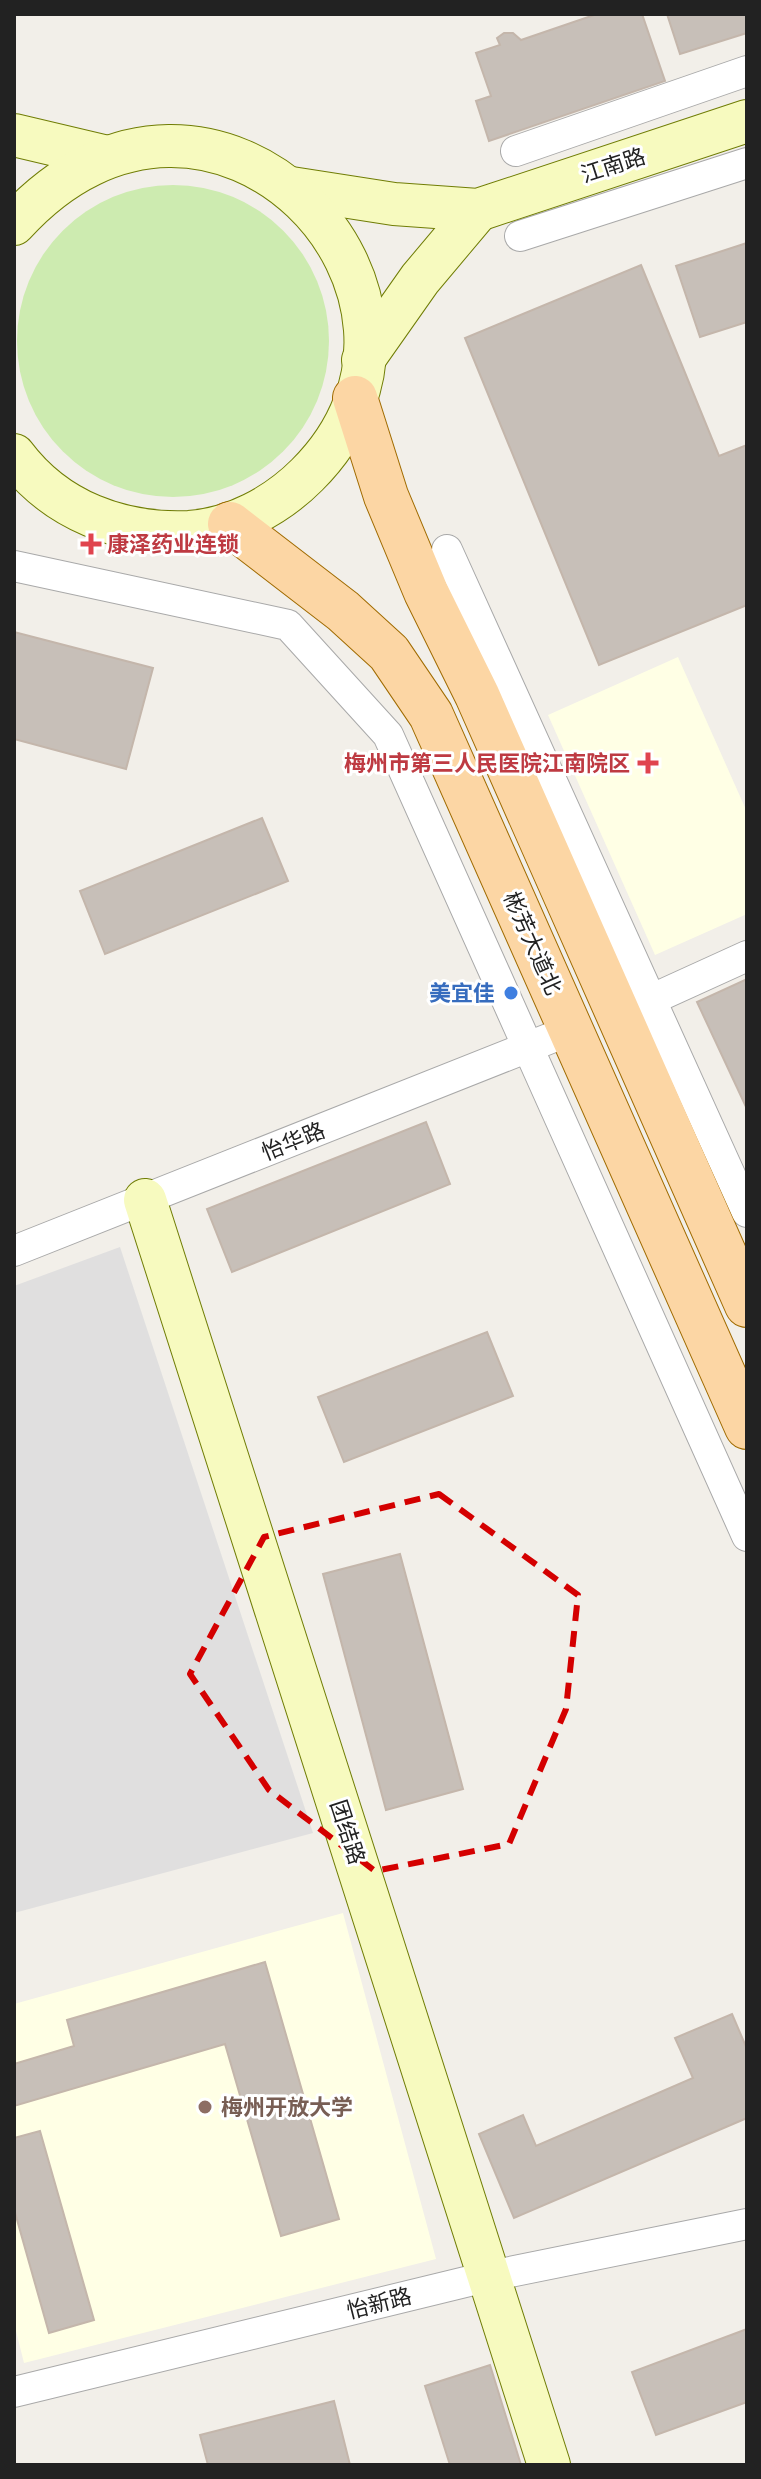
<svg xmlns="http://www.w3.org/2000/svg" width="761" height="2479" font-family="'PT Sans','Noto Sans SC',sans-serif">
	<rect width="100%" height="100%" fill="#f2efe9"/>
	<path fill="#e0dfdf" d="M120 1247 313 1833 14 1913V1286Z"/>
	<g fill="#ffffe5">
		<path d="M678 657 747 812V914L655 955 548 715Z"/>
		<path d="M343 1913 436 2259 24 2363 14 2323V2004Z"/>
	</g>
	<circle fill="#cdebb0" cx="173" cy="341" r="156"/>
	<g fill="#c7bfb8" stroke="#c4b6ab" stroke-width="2">
		<path d="M597 14H642L665 81 489 141 476 101 491 96 476 53 500 45 497 38 504 33H513L521 40Z"/>
		<path d="M667 14H747V33L680 54Z"/>
		<path d="M747 243V322L700 337 676 266Z"/>
		<path d="M641 265 719 456 747 445V605L599 665 465 338Z"/>
		<path d="M14 632 153 668 126 769 14 739Z"/>
		<path d="M262 818 288 881 105 954 80 891Z"/>
		<path d="M747 979V1109L697 1002Z"/>
		<path d="M426 1122 450 1184 232 1272 207 1209Z"/>
		<path d="M487 1332 513 1396 344 1462 318 1397Z"/>
		<path d="M400 1554 463 1789 386 1810 323 1574Z"/>
		<path d="M265 1962 339 2219 281 2236 225 2044 14 2106V2064L74 2046 67 2020Z"/>
		<path d="M732 2014 747 2049V2118L514 2218 479 2134 523 2115 536 2146 693 2078 675 2038Z"/>
		<path d="M40 2131 94 2320 49 2333 14 2209V2138Z"/>
		<path d="M747 2329V2402L656 2435 632 2372Z"/>
		<path d="M490 2365 521 2465H450L425 2386Z"/>
		<path d="M334 2401 350 2465H208L200 2435Z"/>
	</g>
	<g fill="none" stroke-linecap="round" stroke-linejoin="round">
		<g stroke="#a9a9a9" stroke-width="32">
			<g id="street">
				<path d="M516 151 747 71"/>
				<path d="M520 236 747 163"/>
				<path d="M447 550 747 1212"/>
				<path d="M14 566 288 625 388 735 747 1536"/>
				<path d="M635 1007 747 956"/>
				<path d="M14 1251 571 1030"/>
				<path d="M14 2392 490 2276 747 2224"/>
			</g>
		</g>
		<g stroke="#707d05" stroke-width="44">
			<g id="secondary">
				<path d="M14 135 107 157"/>
				<path d="M291 188 394 204 478 210 747 121"/>
				<path d="M14 224C212 6 487 296 307 475 276 506 233 529 189 532 121 535 56 511 14 455"/>
				<path d="M363 360 420 279 478 210"/>
				<path d="M145 1200 549 2465"/>
			</g>
		</g>
		<g stroke="#a06b00" stroke-width="46">
			<g id="primary">
				<path d="M355 398 386 496 426 592 477 695 747 1305"/>
				<path d="M230 524 343 611 389 653 431 715 747 1427"/>
			</g>
		</g>
		<use href="#street" stroke="#fff" stroke-width="30"/>
		<use href="#secondary" stroke="#f7fabf" stroke-width="42"/>
		<use href="#primary" stroke="#fcd6a4" stroke-width="44"/>
	</g>
	<path fill="none" stroke="#d40000" stroke-width="6" stroke-dasharray="16 10" stroke-linejoin="round" d="M439 1494 578 1595 566 1709 509 1844 375 1871 269 1790 190 1674 264 1537Z"/>
	<g fill="#e0444e" stroke="#fff" stroke-width="3">
		<path d="M87 532h8v8h8v8h-8v8h-8v-8h-8v-8h8z"/>
		<path d="M644 751h8v8h8v8h-8v8h-8v-8h-8v-8h8z"/>
	</g>
	<circle fill="#3f7fe0" stroke="#fff" stroke-width="3" cx="511" cy="993" r="8"/>
	<circle fill="#8d6e63" stroke="#fff" stroke-width="3" cx="205" cy="2107" r="8"/>
	<g text-anchor="middle" dominant-baseline="central" stroke-width="6" stroke-linejoin="round" paint-order="stroke">
		<g font-size="22" fill="#222" stroke="#fff">
			<text transform="translate(613 165) rotate(-18)">江南路</text>
			<text transform="translate(533 943) rotate(66)">彬芳大道北</text>
			<text transform="translate(293 1141) rotate(-22)">怡华路</text>
			<text transform="translate(348 1832) rotate(72)">团结路</text>
			<text transform="translate(379 2303) rotate(-14)">怡新路</text>
		</g>
		<g font-size="22" font-weight="bold" fill="#be3a42" stroke="#fff" text-anchor="start">
			<text x="107" y="544">康泽药业连锁</text>
			<text x="630" y="763" text-anchor="end">梅州市第三人民医院江南院区</text>
		</g>
		<g font-size="22" font-weight="bold" fill="#366cbe" stroke="#fff" text-anchor="end">
			<text x="495" y="993">美宜佳</text>
		</g>
		<g font-size="22" font-weight="bold" fill="#785e54" stroke="#fff" text-anchor="start">
			<text x="221" y="2107">梅州开放大学</text>
		</g>
	</g>
	<rect width="761" height="2479" fill="none" stroke="#222222" stroke-width="32"/>
</svg>
